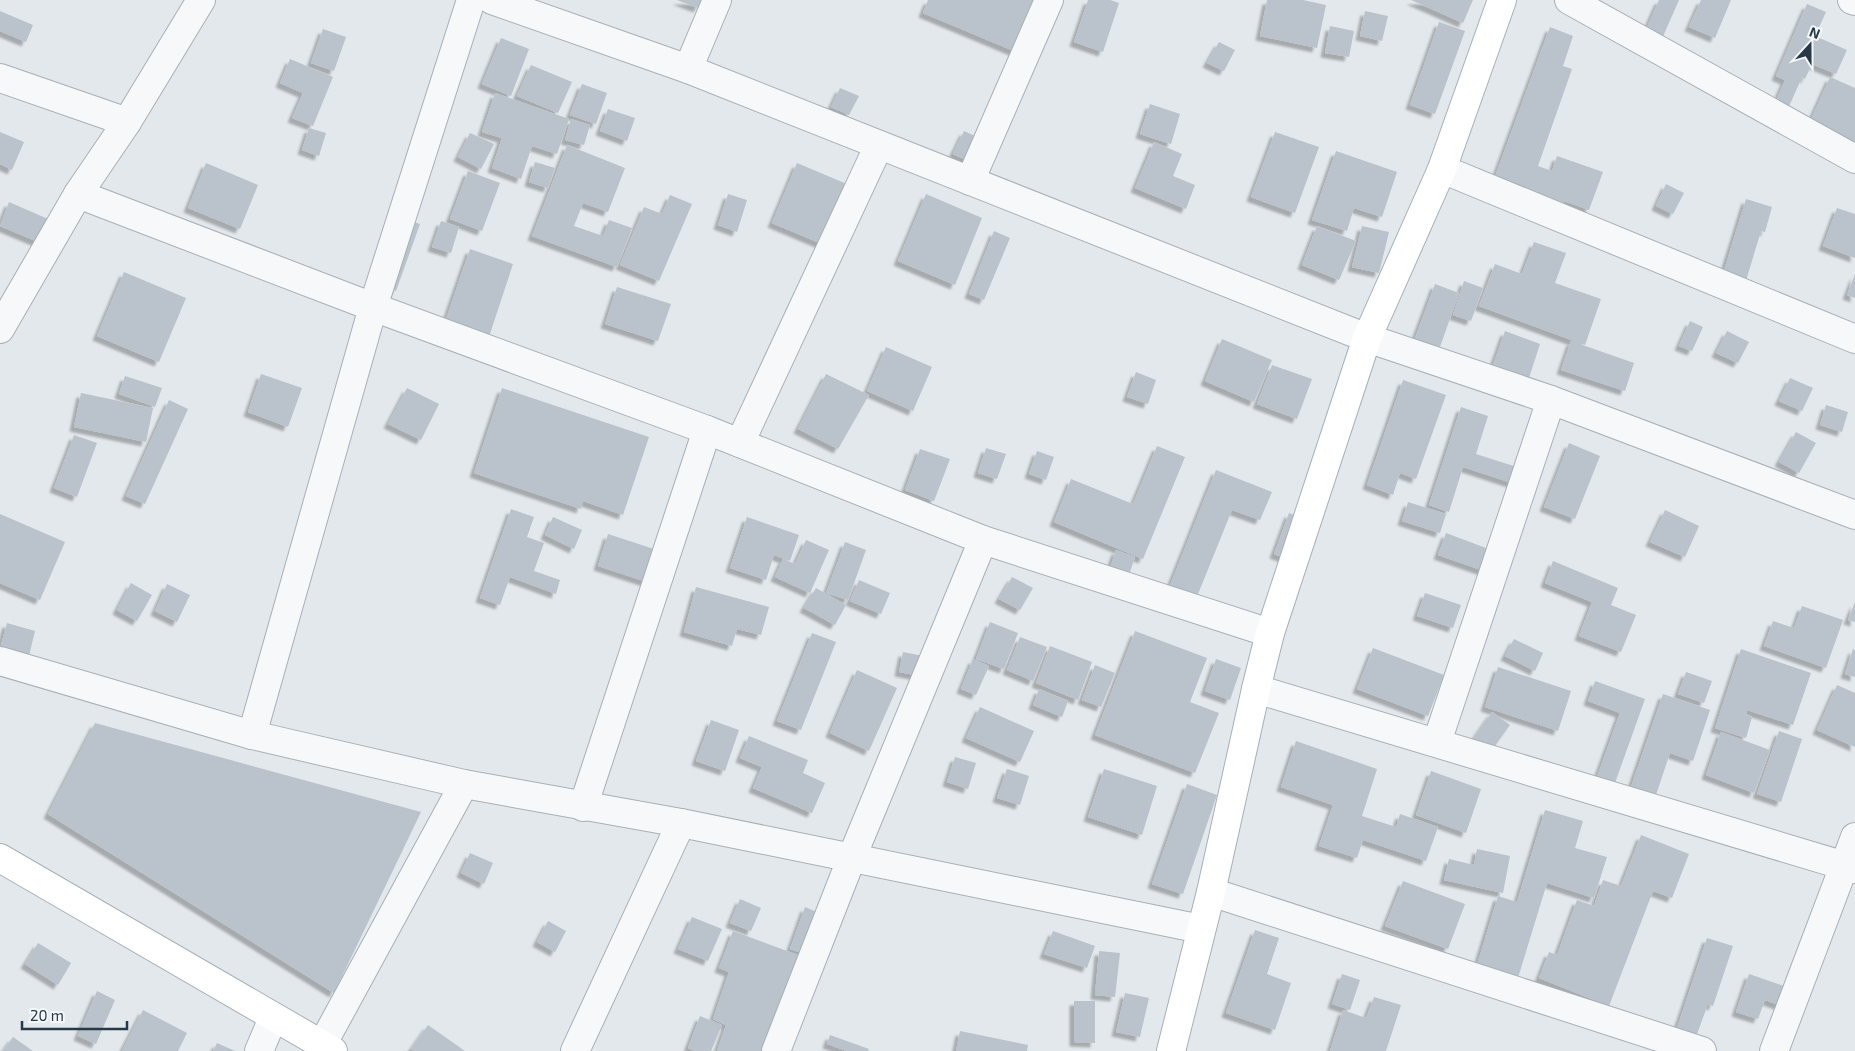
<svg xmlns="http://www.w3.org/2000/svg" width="1855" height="1051" font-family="'Exo 2',sans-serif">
	<defs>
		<filter id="shadow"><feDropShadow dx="-4.5" dy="4.5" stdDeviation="1" flood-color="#0004"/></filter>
	</defs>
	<rect width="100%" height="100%" fill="#e3e8ec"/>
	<g fill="#bac2cb" filter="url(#shadow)">
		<path d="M677 0H702L698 8Z"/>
		<path d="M928 0H1044L1021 54 923 13Z"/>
		<path d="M1088 0H1110L1119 3 1103 52 1074 42Z"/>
		<path d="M1267 0H1303L1326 5 1317 48 1260 36Z"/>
		<path d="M1411 0H1473L1463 23Z"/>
		<path d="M1659 0H1679L1661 41 1644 34Z"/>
		<path d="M1701 0H1731L1715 38 1689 27Z"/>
		<path d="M1807 4 1826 12 1815 36 1847 50 1836 74 1812 64 1805 79 1802 77 1787 111 1774 106 1785 80 1776 76Z"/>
		<path d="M0 11 33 25 26 42 0 31Z"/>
		<path d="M1365 11 1388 16 1382 41 1360 36Z"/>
		<path d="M1439 22 1465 31 1435 114 1410 105Z"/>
		<path d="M1330 26 1354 31 1349 57 1325 53Z"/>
		<path d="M1550 27 1573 36 1563 66 1572 69 1538 166 1552 171 1557 156 1603 172 1589 210 1564 201 1562 207 1493 182Z"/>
		<path d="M323 29 346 37 334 71 311 63Z"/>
		<path d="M501 38 529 49 511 96 482 84Z"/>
		<path d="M1219 42 1235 50 1224 71 1207 63Z"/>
		<path d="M290 59 333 77 313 126 292 118 303 93 280 83Z"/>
		<path d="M531 65 572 82 558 113 517 96Z"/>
		<path d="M1830 77 1855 88V145L1809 124Z"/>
		<path d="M582 84 607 93 596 124 570 115Z"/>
		<path d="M840 88 859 96 849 115 831 107Z"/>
		<path d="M495 93 569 119 557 154 532 146 521 179 492 168 502 138 482 132Z"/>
		<path d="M1150 104 1180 114 1171 144 1140 134Z"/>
		<path d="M608 109 635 118 627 141 600 131Z"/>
		<path d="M571 119 590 125 584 145 565 140Z"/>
		<path d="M309 128 326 133 319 156 302 150Z"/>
		<path d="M964 131 984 140 973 163 953 154Z"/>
		<path d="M0 132 24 142 12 170 0 164Z"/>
		<path d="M1275 132 1319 147 1295 213 1251 197Z"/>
		<path d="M470 133 494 144 481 169 458 157Z"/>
		<path d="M1154 142 1182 154 1173 176 1195 185 1186 209 1135 188Z"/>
		<path d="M567 145 625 168 608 212 583 203 574 226 603 236 609 220 632 228 617 267 532 236Z"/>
		<path d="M1336 151 1397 172 1382 217 1354 208 1347 231 1312 220Z"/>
		<path d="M535 162 555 168 548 188 529 182Z"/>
		<path d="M206 163 258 185 240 229 188 208Z"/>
		<path d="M797 163 854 187 829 247 772 223Z"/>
		<path d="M468 171 500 183 482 231 450 219Z"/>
		<path d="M1666 184 1684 193 1673 214 1656 206Z"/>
		<path d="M728 194 747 200 737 232 718 225Z"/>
		<path d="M926 194 982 218 955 285 898 261Z"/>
		<path d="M670 195 692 204 659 281 620 265 644 207 662 214Z"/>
		<path d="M1746 199 1772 207 1765 232 1761 231 1745 284 1722 277Z"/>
		<path d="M9 202 48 219 38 242 0 226Z"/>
		<path d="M1837 208 1855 214V258L1823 246Z"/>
		<path d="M405 219 420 224 396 291 382 286Z"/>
		<path d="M441 221 459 227 451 253 432 247Z"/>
		<path d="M1317 226 1356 241 1339 280 1302 265Z"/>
		<path d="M1362 226 1389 232 1379 273 1352 267Z"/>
		<path d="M994 231 1010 238 984 300 969 294Z"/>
		<path d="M1534 242 1566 253 1555 283 1601 299 1585 345 1479 306 1495 264 1522 274Z"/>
		<path d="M470 249 513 264 488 340 444 325Z"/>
		<path d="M124 272 186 298 159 362 97 336Z"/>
		<path d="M1855 274V298L1847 295Z"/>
		<path d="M1464 281 1483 288 1471 321 1453 315Z"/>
		<path d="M1435 284 1459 293 1440 347 1415 338Z"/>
		<path d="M617 287 671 304 658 341 605 324Z"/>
		<path d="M1690 321 1703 327 1692 351 1679 346Z"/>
		<path d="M1505 331 1540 344 1526 387 1490 374Z"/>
		<path d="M1727 331 1749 342 1738 363 1716 353Z"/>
		<path d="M1222 339 1272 360 1254 402 1205 381Z"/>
		<path d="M1571 341 1634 363 1625 391 1561 370Z"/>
		<path d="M886 347 932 367 913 411 867 391Z"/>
		<path d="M1272 365 1312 379 1297 419 1257 404Z"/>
		<path d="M1136 372 1156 380 1148 404 1127 397Z"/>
		<path d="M261 374 302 388 288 427 248 412Z"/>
		<path d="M826 374 869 395 838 449 798 429Z"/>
		<path d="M125 376 162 388 155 407 119 394Z"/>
		<path d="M1790 378 1813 388 1802 411 1779 401Z"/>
		<path d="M1403 380 1446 395 1416 479 1400 473 1393 495 1367 485Z"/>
		<path d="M407 388 439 404 421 440 388 424Z"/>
		<path d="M502 388 649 437 623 515 583 501 581 509 474 473Z"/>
		<path d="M81 393 153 408 146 442 74 427Z"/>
		<path d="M169 400 188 409 145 504 126 496Z"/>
		<path d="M1826 405 1848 412 1842 432 1820 425Z"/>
		<path d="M1461 407 1488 416 1476 454 1523 469 1518 485 1463 467 1449 512 1429 505Z"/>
		<path d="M1796 432 1816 443 1799 473 1779 462Z"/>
		<path d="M74 435 97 443 77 497 54 488Z"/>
		<path d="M1569 443 1600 456 1575 519 1544 507Z"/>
		<path d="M1157 446 1185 457 1143 559 1054 522 1071 479 1133 504Z"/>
		<path d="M986 448 1006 454 997 479 978 473Z"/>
		<path d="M920 449 950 459 934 501 905 490Z"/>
		<path d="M1037 451 1054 457 1046 480 1029 474Z"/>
		<path d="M1216 470 1272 492 1260 520 1232 510 1196 599 1169 588Z"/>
		<path d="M1408 502 1446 514 1440 533 1402 521Z"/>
		<path d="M511 509 534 517 527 537 544 543 534 571 560 580 556 594 510 577 500 605 480 598Z"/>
		<path d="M1665 510 1699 526 1685 557 1650 542Z"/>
		<path d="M1289 513 1311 521 1295 562 1274 554Z"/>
		<path d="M0 514 65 542 40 600 0 583Z"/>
		<path d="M553 517 582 530 574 549 545 535Z"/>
		<path d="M747 517 799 535 790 561 774 555 766 580 730 568Z"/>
		<path d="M1446 533 1494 551 1487 572 1438 555Z"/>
		<path d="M608 534 660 551 650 583 598 566Z"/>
		<path d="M806 540 829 550 810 593 775 577 783 559 795 564Z"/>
		<path d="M845 542 866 550 848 600 826 593Z"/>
		<path d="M1116 550 1135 557 1128 578 1109 571Z"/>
		<path d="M1553 561 1618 588 1611 605 1636 615 1621 652 1579 636 1592 602 1545 583Z"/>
		<path d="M1012 577 1033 588 1020 610 999 599Z"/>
		<path d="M859 580 890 593 881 614 850 601Z"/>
		<path d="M131 583 152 595 137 621 117 610Z"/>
		<path d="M167 584 190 595 177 622 155 611Z"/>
		<path d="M696 587 769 607 761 635 737 629 732 646 684 632Z"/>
		<path d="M816 588 846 605 835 625 804 608Z"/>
		<path d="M1425 593 1461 605 1453 628 1417 616Z"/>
		<path d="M1855 602V622L1848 620Z"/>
		<path d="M1802 606 1843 620 1826 668 1764 646 1773 621 1794 628Z"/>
		<path d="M990 622 1018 633 1004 669 976 659Z"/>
		<path d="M7 623 35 631 29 656 0 649Z"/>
		<path d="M1135 631 1207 658 1190 702 1219 713 1195 773 1095 735Z"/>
		<path d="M812 633 836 642 801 730 777 721Z"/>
		<path d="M1020 637 1047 647 1033 681 1007 670Z"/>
		<path d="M1514 639 1543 653 1535 671 1505 656Z"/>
		<path d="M1050 646 1092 662 1078 700 1036 683Z"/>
		<path d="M1373 648 1444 675 1428 716 1357 689Z"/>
		<path d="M1741 649 1811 673 1793 725 1747 710 1746 714 1752 717 1746 738 1715 728Z"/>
		<path d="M1853 649 1855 650V677L1845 674Z"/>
		<path d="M903 652 928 657 924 677 899 672Z"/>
		<path d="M973 659 989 666 976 695 961 689Z"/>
		<path d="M1216 659 1241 668 1230 700 1205 691Z"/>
		<path d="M1095 665 1115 673 1101 707 1082 700Z"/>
		<path d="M1498 667 1571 691 1558 731 1485 707Z"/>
		<path d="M857 670 897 688 869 751 830 733Z"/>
		<path d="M1686 672 1712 681 1704 703 1678 694Z"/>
		<path d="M1595 681 1645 699 1615 783 1597 777 1620 713 1588 701Z"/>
		<path d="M1837 685 1855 693V747L1817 730Z"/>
		<path d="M1039 689 1068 701 1062 717 1033 705Z"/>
		<path d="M1663 694 1710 710 1693 761 1670 753 1656 795 1631 787Z"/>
		<path d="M980 707 1034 731 1020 762 966 738Z"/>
		<path d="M1492 712 1510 725 1492 750 1474 738Z"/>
		<path d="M711 720 739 730 725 771 696 761Z"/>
		<path d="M95 723 421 812 334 993 48 814Z"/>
		<path d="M1779 731 1802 739 1781 802 1757 794Z"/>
		<path d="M1721 732 1770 750 1754 793 1706 775Z"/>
		<path d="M749 736 808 760 803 773 825 783 812 813 753 788 762 767 740 758Z"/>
		<path d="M1296 741 1377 769 1362 816 1396 827 1400 814 1438 827 1426 861 1363 840 1357 858 1319 846 1333 805 1281 787Z"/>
		<path d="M955 757 976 763 968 789 947 782Z"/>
		<path d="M1007 769 1029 776 1020 805 997 798Z"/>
		<path d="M1104 769 1157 786 1142 835 1088 817Z"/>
		<path d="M1431 771 1481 789 1466 833 1416 815Z"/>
		<path d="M1187 784 1217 795 1183 894 1152 884Z"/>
		<path d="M1545 810 1583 821 1575 848 1607 857 1594 898 1547 883 1518 978 1477 965 1498 896 1517 902Z"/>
		<path d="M1641 835 1689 854 1672 898 1653 891 1609 1006 1539 978 1549 952 1557 955 1577 900 1594 906 1603 880 1621 886Z"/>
		<path d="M1477 849 1510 856 1503 893 1444 880 1449 859 1474 865Z"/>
		<path d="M470 853 493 863 484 884 461 873Z"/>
		<path d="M1403 881 1465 904 1448 949 1385 926Z"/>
		<path d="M740 899 761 908 751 931 730 923Z"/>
		<path d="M805 907 826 916 811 956 790 949Z"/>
		<path d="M692 917 722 929 708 961 678 949Z"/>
		<path d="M548 921 566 931 555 952 537 942Z"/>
		<path d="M1255 930 1279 938 1267 974 1291 983 1275 1030 1226 1013Z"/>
		<path d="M733 931 806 958 772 1051H717L726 1025 713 1019 729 972 719 968Z"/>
		<path d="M1053 931 1095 946 1087 968 1044 954Z"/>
		<path d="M1707 938 1733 946 1713 1006 1708 1004 1696 1037 1676 1031Z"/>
		<path d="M38 943 71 963 58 985 25 964Z"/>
		<path d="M1099 951 1120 953 1115 997 1095 995Z"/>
		<path d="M1342 974 1360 980 1350 1010 1332 1004Z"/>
		<path d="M1749 974 1793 989 1787 1008 1765 1000 1758 1019 1736 1012Z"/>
		<path d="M97 991 115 1000 96 1044 78 1036Z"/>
		<path d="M1125 993 1149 998 1140 1037 1116 1032Z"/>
		<path d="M1374 997 1401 1005 1386 1051H1330L1343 1010 1366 1018Z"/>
		<path d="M1074 1001H1095V1043L1074 1042Z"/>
		<path d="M143 1010 187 1033 178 1051H122Z"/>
		<path d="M700 1016 722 1025 711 1051H695L688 1048Z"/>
		<path d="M428 1025 465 1051H414L411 1049Z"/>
		<path d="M960 1031 1028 1045 1027 1051H956Z"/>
		<path d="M830 1035 869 1049 868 1051H847L827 1044Z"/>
		<path d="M13 1037 33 1051H3Z"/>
		<path d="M217 1043 235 1051H213Z"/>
	</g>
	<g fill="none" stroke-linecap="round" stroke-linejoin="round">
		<g stroke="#a7b0b7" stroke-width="30">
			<g id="street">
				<path d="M492 0 688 69 1367 338 1551 400 1855 515"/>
				<path d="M1569 0 1855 159"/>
				<path d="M1852 0 1855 1"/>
				<path d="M688 69 717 0"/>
				<path d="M0 78 127 122"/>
				<path d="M1442 169 1855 339"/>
				<path d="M970 181 1049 0"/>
				<path d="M78 194 373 307 707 430 983 540 1270 633"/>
				<path d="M0 329 78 194 127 122 201 0"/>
				<path d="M740 443 879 145"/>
				<path d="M0 661 252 735 464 784 681 823 1201 929"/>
				<path d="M1256 689 1855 869"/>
				<path d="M252 735 373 307 471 0"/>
				<path d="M1437 742 1551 400"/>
				<path d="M583 807 707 430"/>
				<path d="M1211 892 1702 1051"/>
				<path d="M322 1045 464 784"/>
				<path d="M259 1051 273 1018"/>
				<path d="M575 1051 681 823"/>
				<path d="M776 1051 852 857 983 540"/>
				<path d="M1774 1051 1855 837"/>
			</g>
		</g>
		<g stroke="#a7b0b7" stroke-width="30">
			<g id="secondary">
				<path d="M0 858 333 1051"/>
				<path d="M1171 1051 1211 892 1256 689 1270 633 1367 338 1442 169 1502 0"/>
			</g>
		</g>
		<use href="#street" stroke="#f7f8fa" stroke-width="28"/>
		<use href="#secondary" stroke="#fff" stroke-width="28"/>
	</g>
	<g transform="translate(1810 45) rotate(21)" stroke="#f3f7f9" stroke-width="4" paint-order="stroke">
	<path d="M0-4L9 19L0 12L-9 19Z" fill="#293847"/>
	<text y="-8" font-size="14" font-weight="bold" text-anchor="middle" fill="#293847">N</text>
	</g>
	<path d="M22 1021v8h105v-8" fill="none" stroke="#293847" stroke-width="2.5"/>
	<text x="30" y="1021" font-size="15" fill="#293847" stroke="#f3f7f9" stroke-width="4" paint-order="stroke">20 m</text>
</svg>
